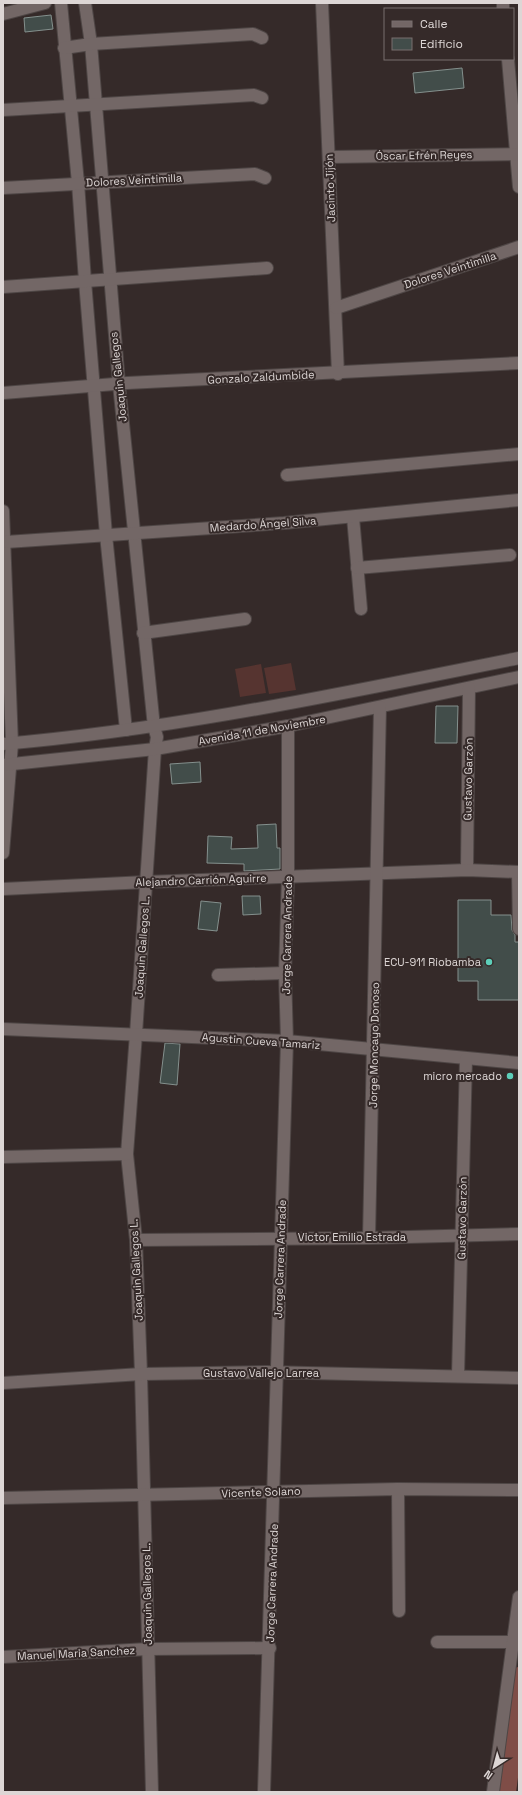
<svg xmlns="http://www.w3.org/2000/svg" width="522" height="1795" font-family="'Space Grotesk',sans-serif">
	<rect width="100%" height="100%" fill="#352a29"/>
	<g fill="#563430">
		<path d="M291 663 296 690 269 694 264 668Z"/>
		<path d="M261 664 266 693 240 697 235 669Z"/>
	</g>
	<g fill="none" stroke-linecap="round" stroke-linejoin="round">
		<path stroke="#7f4d47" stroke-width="24" d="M504 1792 519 1679"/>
	</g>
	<g fill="#424d4a" stroke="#84908d">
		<path d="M51 15 53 29 25 32 24 18Z"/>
		<path d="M462 68 464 88 415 93 413 73Z"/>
		<path d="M436 706H458L457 743H435Z"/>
		<path d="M200 762 201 782 172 784 170 764Z"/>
		<path d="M276 824 277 848H280V869L244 871V864L207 863 208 836 232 837 231 849 258 848 257 825Z"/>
		<path d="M242 896H260L261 914 243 915Z"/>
		<path d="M458 900H491V915H511L512 930 515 935V942H519V1000H478V981H458Z"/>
		<path d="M201 901 221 903 217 931 198 929Z"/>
		<path d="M165 1043 180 1044 177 1085 160 1083Z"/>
	</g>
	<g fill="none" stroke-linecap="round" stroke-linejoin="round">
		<g stroke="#4e4645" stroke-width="14">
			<g id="minor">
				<path d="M61 3 78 183 85 281 106 535 126 730"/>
				<path d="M85 3 91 44 119 384 154 727 157 737 155 749 136 1034 127 1154 136 1240 141 1374 152 1792"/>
				<path d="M322 3 338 374"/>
				<path d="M503 3V9"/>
				<path d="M3 14 45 3"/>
				<path d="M64 48 91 44 253 34 262 38"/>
				<path d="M508 59 519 187"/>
				<path d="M3 110 254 95 262 98"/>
				<path d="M329 157 519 154"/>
				<path d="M3 188 255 174 265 178"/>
				<path d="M3 287 267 268"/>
				<path d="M336 308 519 247"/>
				<path d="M3 393 127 383 519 363"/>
				<path d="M287 475 519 454"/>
				<path d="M3 511 12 744 3 853"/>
				<path d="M353 517 361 609"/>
				<path d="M6 542 284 523 519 500"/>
				<path d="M357 568 510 555"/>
				<path d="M143 633 245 619"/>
				<path d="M3 744C177 729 348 692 519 658"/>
				<path d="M3 765 155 749 288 726 519 677"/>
				<path d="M467 870 469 688"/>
				<path d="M518 872 519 929"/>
				<path d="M3 889 146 882 467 870 519 872"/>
				<path d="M218 975 285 973"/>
				<path d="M3 1029 287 1041 519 1063"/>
				<path d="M3 1157 127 1154"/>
				<path d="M369 1238 380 707"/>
				<path d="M136 1240 369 1238 519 1234"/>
				<path d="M458 1376 466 1059"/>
				<path d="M3 1383 141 1374 266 1372 519 1378"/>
				<path d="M398 1489 399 1611"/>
				<path d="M3 1498 398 1489 519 1490"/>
				<path d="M437 1642H519"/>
				<path d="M3 1657 148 1649 270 1648"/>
				<path d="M264 1792 287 1041 285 973 288 877V726"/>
				<path d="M493 1792 519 1597"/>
			</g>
		</g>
		<use href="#minor" stroke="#736766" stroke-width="12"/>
	</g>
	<g fill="#5dceb9" stroke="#352a29" stroke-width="1.5">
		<circle cx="489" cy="962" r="4"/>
		<circle cx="510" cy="1076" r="4"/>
	</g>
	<g text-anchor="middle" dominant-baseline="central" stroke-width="4" stroke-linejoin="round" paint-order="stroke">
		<g font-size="11" fill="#ddd6d5" stroke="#352a29">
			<text transform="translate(424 155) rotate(-1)">Óscar Efrén Reyes</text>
			<text transform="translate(134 180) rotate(-3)">Dolores Veintimilla</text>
			<text transform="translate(330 188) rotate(-92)">Jacinto Jijón</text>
			<text transform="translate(450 270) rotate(-18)">Dolores Veintimilla</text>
			<text transform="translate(118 377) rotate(-96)">Joaquin Gallegos</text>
			<text transform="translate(261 377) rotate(-3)">Gonzalo Zaldumbide</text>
			<text transform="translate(263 524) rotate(-4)">Medardo Ángel Silva</text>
			<text transform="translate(262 730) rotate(-10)">Avenida 11 de Noviembre</text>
			<text transform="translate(468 779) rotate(-89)">Gustavo Garzón</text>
			<text transform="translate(201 880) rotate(-2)">Alejandro Carrión Aguirre</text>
			<text transform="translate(287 935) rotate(-89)">Jorge Carrera Andrade</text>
			<text transform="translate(142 947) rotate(-86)">Joaquin Gallegos L.</text>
			<text transform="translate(261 1041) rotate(4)">Agustin Cueva Tamariz</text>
			<text transform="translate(374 1045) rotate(-89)">Jorge Moncayo Donoso</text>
			<text transform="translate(462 1218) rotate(-89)">Gustavo Garzón</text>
			<text x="352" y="1237">Victor Emilio Estrada</text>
			<text transform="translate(280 1259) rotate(-88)">Jorge Carrera Andrade</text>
			<text transform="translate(136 1270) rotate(-93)">Joaquin Gallegos L.</text>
			<text x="261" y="1373">Gustavo Vallejo Larrea</text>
			<text transform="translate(261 1492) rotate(-2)">Vicente Solano</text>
			<text transform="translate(272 1583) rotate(-88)">Jorge Carrera Andrade</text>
			<text transform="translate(147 1594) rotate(-91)">Joaquin Gallegos L.</text>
			<text transform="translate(76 1653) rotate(-3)">Manuel Maria Sanchez</text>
		</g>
		<g font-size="11" fill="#ddd6d5" stroke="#352a29" text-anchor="end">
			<text x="481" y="962">ECU-911 Riobamba</text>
			<text x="502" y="1076">micro mercado</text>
		</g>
	</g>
	<rect width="522" height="1795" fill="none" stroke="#ddd6d5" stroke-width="8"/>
	<rect x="384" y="8" width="130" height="52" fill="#352a29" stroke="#786f6e"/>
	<rect x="392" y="21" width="20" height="6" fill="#736766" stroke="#786f6e"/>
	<text x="420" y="28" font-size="12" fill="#ddd6d5">Calle</text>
	<rect x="392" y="38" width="20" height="12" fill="#424d4a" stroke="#786f6e"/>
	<text x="420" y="48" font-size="12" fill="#ddd6d5">Edificio</text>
	<g transform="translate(494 1767) rotate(216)" stroke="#352a29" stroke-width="3" paint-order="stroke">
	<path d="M0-3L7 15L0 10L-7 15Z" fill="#ddd6d5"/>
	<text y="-6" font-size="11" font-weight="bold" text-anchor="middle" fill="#ddd6d5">N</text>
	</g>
</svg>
